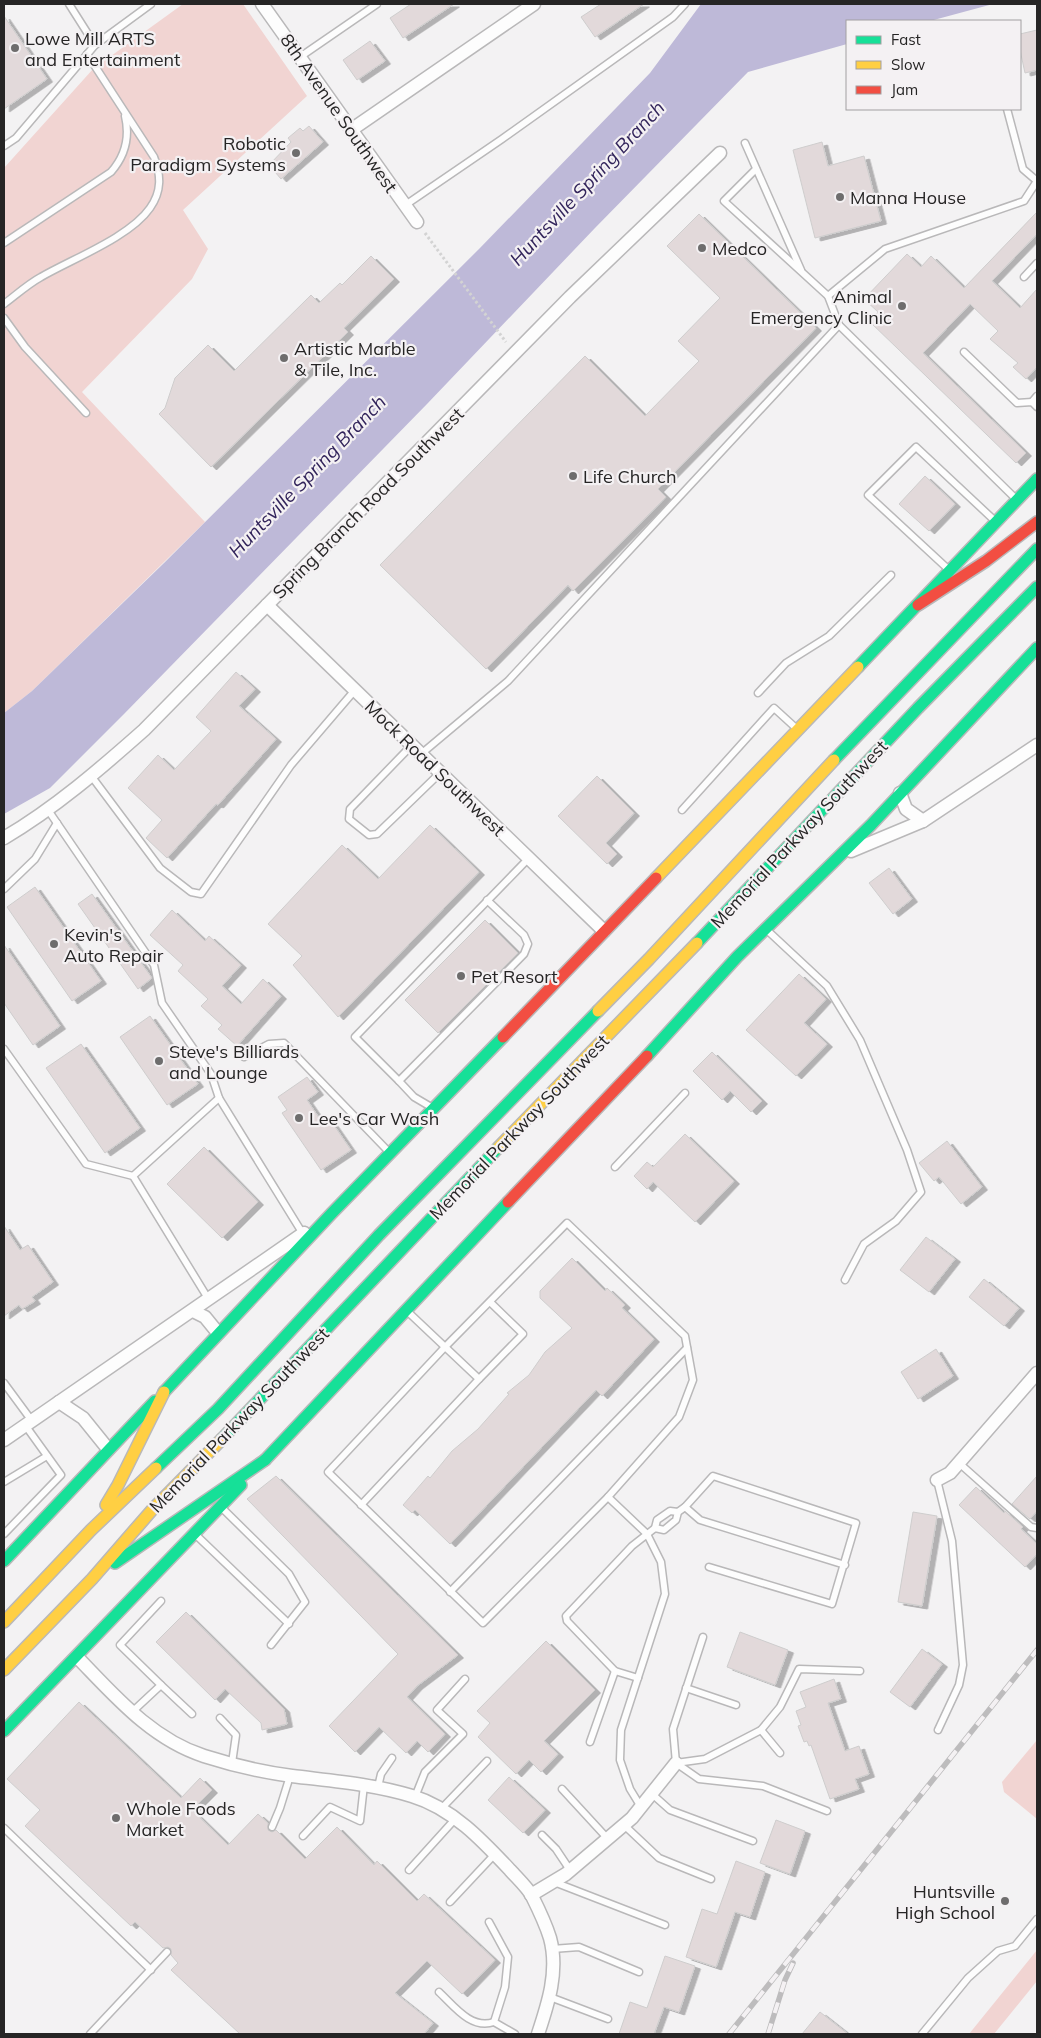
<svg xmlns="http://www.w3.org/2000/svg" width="1041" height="2038" font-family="Mulish,sans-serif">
	<defs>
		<filter id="shadow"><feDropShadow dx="5.5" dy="3" stdDeviation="0" flood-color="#0004"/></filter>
	</defs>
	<rect width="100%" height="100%" fill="#f3f2f3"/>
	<g fill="#f1d4d2">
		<path d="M183 4H243L307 96 183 210 208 249 192 279 82 392 205 522 32 691 4 713V168L93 69Z"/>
		<path d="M1037 1740V1819L1004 1792 1002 1782Z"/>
		<path d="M1037 1950V1981L994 2034H969Z"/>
	</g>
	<path fill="#beb9d8" d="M701 4H993L930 21H847V44L748 72 595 228 427 404 124 714 50 788 4 814V713L32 691 164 563 479 249 650 73Z"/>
	<g fill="#e2d9da" stroke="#cecdcd" filter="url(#shadow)">
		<path d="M411 4H454L403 38 390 18Z"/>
		<path d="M601 4H644L595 37 581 17Z"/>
		<path d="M4 16 47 79 4 109Z"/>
		<path d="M1037 30V70L1025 73 1020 50V34Z"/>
		<path d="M370 41 385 61 357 80 343 60Z"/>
		<path d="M309 126 323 142 281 179 269 165 291 142 288 138 300 128 303 131Z"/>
		<path d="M822 142 828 166 864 156 881 221 815 238 793 150Z"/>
		<path d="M1037 212V234L992 281 1020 308 1037 289V367L1026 379 1013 367 1018 363 990 339 998 331 970 304 923 353 1026 453 1016 463 869 321 878 312 864 299 907 254 921 267 931 256 964 288Z"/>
		<path d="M699 214 816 328 658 489 666 497 573 591 568 585 486 669 380 565 585 356 645 416 699 361 678 341 720 298 667 246Z"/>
		<path d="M371 256 394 279 344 328 348 332 211 467 159 414 165 408 175 378 208 345 234 371 311 295 319 303 340 283 342 285Z"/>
		<path d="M925 476 955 504 929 531 899 504Z"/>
		<path d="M236 672 255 689 239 706 276 739 218 805 216 804 167 858 146 838 162 820 128 788 158 755 174 770 211 731 196 717Z"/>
		<path d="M597 776 634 813 606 843 617 854 607 864 558 816Z"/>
		<path d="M430 825 479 872 338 1017 293 965 302 956 268 924 342 845 378 879Z"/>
		<path d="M889 868 912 899 893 914 869 883Z"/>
		<path d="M35 887 101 981 72 1001 7 907Z"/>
		<path d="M92 894 152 978 138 989 78 904Z"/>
		<path d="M172 910 205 941 209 936 241 965 222 986 241 1004 263 979 281 996 237 1046 218 1029 222 1025 201 1006 208 999 178 971 183 965 150 935Z"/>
		<path d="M485 920 518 953 438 1033 405 1000Z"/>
		<path d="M4 945 60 1026 33 1045 4 1003Z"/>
		<path d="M799 974 826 999 804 1023 827 1044 796 1076 746 1030Z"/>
		<path d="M150 1016 198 1084 167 1105 120 1037Z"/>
		<path d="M81 1044 140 1128 105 1153 46 1068Z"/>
		<path d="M712 1052 762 1101 751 1112 730 1091 722 1100 693 1071Z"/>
		<path d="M307 1077 318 1092 307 1100 324 1125 331 1121 351 1150 321 1170 282 1113 287 1110 278 1097Z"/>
		<path d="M685 1134 734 1181 695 1222 653 1182 647 1189 634 1176 647 1162 653 1167Z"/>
		<path d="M947 1141 982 1187 961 1204 939 1177 934 1181 919 1163Z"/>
		<path d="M204 1147 258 1202 222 1238 167 1184Z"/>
		<path d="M4 1226 20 1250 28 1245 53 1282 32 1297 35 1301 22 1309 19 1305 4 1316Z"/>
		<path d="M926 1237 955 1259 929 1292 900 1270Z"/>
		<path d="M572 1258 605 1291 607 1288 625 1305 622 1308 654 1339 602 1396 596 1390 450 1544 415 1510 412 1513 403 1505 428 1476 430 1478 452 1451 478 1429 509 1394 507 1393 529 1375 545 1352 572 1328 540 1298V1291Z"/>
		<path d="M984 1279 1019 1308 1004 1326 969 1297Z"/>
		<path d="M936 1349 953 1376 918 1399 901 1372Z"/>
		<path d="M276 1476 458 1655 417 1686 407 1697 445 1734 428 1752 417 1741 406 1753 379 1727 355 1752 329 1726 398 1654 247 1499Z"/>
		<path d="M1037 1476V1511L1030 1519 1012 1504Z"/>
		<path d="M976 1487 1004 1513 1005 1511 1023 1527 1021 1529 1037 1544V1554L1025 1567 959 1505Z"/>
		<path d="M913 1512 937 1516 922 1606 898 1602Z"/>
		<path d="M186 1612 284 1709 287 1724 262 1730 261 1723 225 1689 215 1700 156 1642Z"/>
		<path d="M740 1632 788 1650 775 1685 727 1667Z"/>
		<path d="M546 1641 595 1690 544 1741 558 1754 541 1772 529 1760 516 1774 478 1737 490 1723 477 1711Z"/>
		<path d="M922 1649 942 1664 910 1707 890 1692Z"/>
		<path d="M834 1679 841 1699 828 1703 845 1751 859 1746 869 1774 855 1779 859 1789 830 1799 811 1745 809 1746 807 1741 804 1742 798 1726 801 1725 796 1711 806 1707 800 1692Z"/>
		<path d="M79 1702 181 1798 200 1778 212 1790 192 1810 228 1845 258 1814 268 1823V1830L272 1832 276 1830 305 1859 337 1827 374 1865 377 1861 417 1901 424 1894 495 1960 462 1994 427 1961 395 1993 433 2023 424 2034H240L171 1970 178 1963 171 1955V1949L168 1947 163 1948 135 1922 131 1926 25 1826 40 1810 7 1779Z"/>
		<path d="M509 1777 545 1810 523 1833 488 1800Z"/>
		<path d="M776 1820 805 1831 790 1874 760 1863Z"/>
		<path d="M736 1861 765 1872 750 1917 735 1912 716 1967 686 1957 702 1909 717 1914Z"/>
		<path d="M665 1956 695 1966 679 2012 664 2007 654 2034H619L630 2002 647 2008Z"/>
		<path d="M820 2012 848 2034H802Z"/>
	</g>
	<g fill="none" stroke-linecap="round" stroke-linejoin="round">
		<g stroke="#b9b8b9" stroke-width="9">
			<g id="lane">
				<path d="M95 45 151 4"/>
				<path d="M300 57 377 4"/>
				<path d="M745 143 801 270"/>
				<path d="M4 146 16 138 95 45 69 4"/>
				<path d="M756 169 724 201 828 296 839 325"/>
				<path d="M404 206 502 139 673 17 685 4"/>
				<path d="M4 243 111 172C125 156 130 137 125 116"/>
				<path d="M1024 277 1037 263"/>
				<path d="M828 296 885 249 1024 201 1037 181 1023 169 1007 109"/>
				<path d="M4 304C16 295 28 284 41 277 72 259 130 237 150 208 162 191 161 175 154 157L87 54"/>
				<path d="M4 318 25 347 86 413"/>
				<path d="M964 352 1017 403 1032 402 1037 407"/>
				<path d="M1032 402 1037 396"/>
				<path d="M948 569 868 495 916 447 994 520"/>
				<path d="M758 693 786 663 829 636 891 575"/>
				<path d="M412 745 350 809 349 819 369 835 377 834 440 773"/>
				<path d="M421 754 508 681 839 325 1015 498"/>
				<path d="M92 777 160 868 191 892 201 894 291 765 355 690"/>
				<path d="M48 810 154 965 162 1003 211 1074 219 1098 303 1234"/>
				<path d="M682 810 774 708 797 729"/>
				<path d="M4 889 35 859 57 823"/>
				<path d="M768 931 827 986 860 1040 907 1150 921 1192 896 1221 864 1244 845 1280"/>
				<path d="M4 1049 86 1164 133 1176"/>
				<path d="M244 1057 269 1044 284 1043 388 1151"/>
				<path d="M399 1081 355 1037 528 859"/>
				<path d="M431 1107 414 1097 399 1081 524 954 528 944 524 935 487 900"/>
				<path d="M615 1167 685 1093"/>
				<path d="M567 1223 685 1336 693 1380 679 1417 608 1497 483 1623 328 1472 445 1347Z"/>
				<path d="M209 1300 133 1176 219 1098"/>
				<path d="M479 1379 523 1334 490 1302"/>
				<path d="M4 1383 32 1421"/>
				<path d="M959 1463 1031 1527 1037 1528"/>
				<path d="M937 1480 952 1541 963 1665 959 1685 938 1730"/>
				<path d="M4 1482 47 1456"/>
				<path d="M608 1497 647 1534 661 1562 665 1594 621 1730 620 1760 630 1789 641 1807"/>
				<path d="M361 1505 479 1379 407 1311"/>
				<path d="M221 1507 289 1574 305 1602 271 1645"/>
				<path d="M685 1507 713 1476 856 1523 832 1604 709 1567"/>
				<path d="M655 1528 657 1520 670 1511 678 1512"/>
				<path d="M4 1534 61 1475 25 1425"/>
				<path d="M196 1535 289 1624"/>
				<path d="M450 1592 687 1348"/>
				<path d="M638 1678 615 1671 567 1621 566 1616 632 1546 655 1528 664 1530 676 1520 678 1512 685 1507 700 1520 845 1565"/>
				<path d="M161 1685 192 1714"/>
				<path d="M686 1688 736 1705"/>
				<path d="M132 1712 161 1685 120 1645 161 1601"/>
				<path d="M220 1718 236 1735 232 1763"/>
				<path d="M761 1730 780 1753"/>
				<path d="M590 1742 615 1671"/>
				<path d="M676 1763 705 1759 761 1730 780 1707 799 1669 860 1671"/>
				<path d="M676 1763 699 1779 763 1786 827 1811"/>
				<path d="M676 1763 673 1729 703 1637"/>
				<path d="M378 1787 381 1774 392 1758"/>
				<path d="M562 1789 608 1839"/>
				<path d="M652 1794 670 1810 753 1841"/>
				<path d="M415 1797 425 1772 463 1734 437 1710 465 1679"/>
				<path d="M441 1809 487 1761"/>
				<path d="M624 1825 659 1858 711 1879"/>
				<path d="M272 1827 280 1808 290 1776"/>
				<path d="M4 1828 151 1970"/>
				<path d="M542 1835 556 1849 570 1870"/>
				<path d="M303 1836 330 1807 360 1821 364 1785"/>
				<path d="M409 1870 456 1818"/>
				<path d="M554 1882 665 1925"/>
				<path d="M450 1902 495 1854"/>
				<path d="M489 1922 508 1957 505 1987 494 2022 515 2034"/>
				<path d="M552 1949 579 1947 639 1972"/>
				<path d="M439 1992C454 2006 471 2030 494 2022"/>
				<path d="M550 1997 608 2019"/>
				<path d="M90 2034 167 1952"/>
				<path d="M922 2034 968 1978 998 1951 1015 1946 1037 1919"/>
			</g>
		</g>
		<g stroke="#b9b8b9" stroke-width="15">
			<g id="street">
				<path d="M262 4 417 222"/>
				<path d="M351 130 534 4"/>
				<path d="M267 605 604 931"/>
				<path d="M900 793 906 809 923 821"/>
				<path d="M4 838C55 808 100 769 144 730L570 297 720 153"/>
				<path d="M851 851 923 821 1037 745"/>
				<path d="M193 1311 205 1317 218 1333"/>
				<path d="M59 1402 83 1418 108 1449"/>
				<path d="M4 1440 304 1233"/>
				<path d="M937 1480 950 1473 1037 1373"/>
				<path d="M77 1657C114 1695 151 1739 204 1756 232 1765 263 1772 292 1776 332 1781 373 1784 412 1796 452 1808 482 1840 510 1870 517 1878 527 1887 532 1896 538 1908 546 1925 550 1938 559 1971 548 2004 538 2034"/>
				<path d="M531 1895 566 1874 632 1818 676 1763"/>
			</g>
		</g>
		<g stroke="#b9b8b9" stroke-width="14">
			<g id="fast">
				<path d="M858 667 1037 479"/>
				<path d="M834 760 1037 549"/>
				<path d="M697 943 918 708 1037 587"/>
				<path d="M647 1056 737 957 871 825 1037 648"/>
				<path d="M164 1392 332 1213 503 1037"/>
				<path d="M222 1439 498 1148"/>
				<path d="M265 1460 508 1202"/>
				<path d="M156 1468 218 1409 379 1235 598 1011"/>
				<path d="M4 1561 155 1401"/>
				<path d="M115 1563 265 1460"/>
				<path d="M4 1731 241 1485"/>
			</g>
		</g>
		<g stroke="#b9b8b9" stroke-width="14">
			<g id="slow">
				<path d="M656 878 858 667"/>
				<path d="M598 1011 649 959 834 760"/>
				<path d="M498 1148 697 943"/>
				<path d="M106 1505 118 1485 164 1392"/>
				<path d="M4 1622 91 1530 156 1468"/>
				<path d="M4 1670 92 1579 152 1510 222 1439"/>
			</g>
		</g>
		<g stroke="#b9b8b9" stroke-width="14">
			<g id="jam">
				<path d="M918 605 986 561 1037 522"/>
				<path d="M503 1037 656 878"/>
				<path d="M508 1202 647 1056"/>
			</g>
		</g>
		<path stroke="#d3d3d3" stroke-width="3" stroke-dasharray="2.5 2.5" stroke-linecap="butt" d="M425 233 506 342"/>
		<use href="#lane" stroke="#fdfdfd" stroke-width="6"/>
		<use href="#street" stroke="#fdfdfd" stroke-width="12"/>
		<use href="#fast" stroke="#16e098" stroke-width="11"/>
		<use href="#slow" stroke="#ffcf43" stroke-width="11"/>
		<use href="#jam" stroke="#f24e42" stroke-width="11"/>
		<g stroke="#bdbcbd" stroke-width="5.5">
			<g id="rail">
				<path d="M729 2034 1037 1650"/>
				<path d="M768 2034 785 1980 793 1963"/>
			</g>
		</g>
		<use href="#rail" stroke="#f4f1f3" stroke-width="4" stroke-dasharray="11" stroke-linecap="butt"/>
	</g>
	<g fill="#6e6d6d" stroke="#f4f1f3" stroke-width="2">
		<circle cx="15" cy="48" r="5"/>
		<circle cx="296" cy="153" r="5"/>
		<circle cx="840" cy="197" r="5"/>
		<circle cx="702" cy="248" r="5"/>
		<circle cx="902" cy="306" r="5"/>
		<circle cx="284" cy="358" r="5"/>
		<circle cx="573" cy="476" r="5"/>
		<circle cx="54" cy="944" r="5"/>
		<circle cx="461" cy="976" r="5"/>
		<circle cx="159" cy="1061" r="5"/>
		<circle cx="299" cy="1118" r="5"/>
		<circle cx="116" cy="1818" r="5"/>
		<circle cx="1005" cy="1901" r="5"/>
	</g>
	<g text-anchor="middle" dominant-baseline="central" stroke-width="4.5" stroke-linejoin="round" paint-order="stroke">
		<g font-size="18" fill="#262525" stroke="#f4f1f3" text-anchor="start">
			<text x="25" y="38">Lowe Mill ARTS<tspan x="25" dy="21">and Entertainment</tspan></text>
			<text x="286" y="143" text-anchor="end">Robotic<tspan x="286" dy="21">Paradigm Systems</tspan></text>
			<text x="850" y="197">Manna House</text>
			<text x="712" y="248">Medco</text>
			<text x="892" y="296" text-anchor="end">Animal<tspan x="892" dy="21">Emergency Clinic</tspan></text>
			<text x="294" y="348">Artistic Marble<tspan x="294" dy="21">&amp; Tile, Inc.</tspan></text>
			<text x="583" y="476">Life Church</text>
			<text x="64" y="934">Kevin's<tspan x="64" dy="21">Auto Repair</tspan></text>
			<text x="471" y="976">Pet Resort</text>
			<text x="169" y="1051">Steve's Billiards<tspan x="169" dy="21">and Lounge</tspan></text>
			<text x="309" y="1118">Lee's Car Wash</text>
			<text x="126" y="1808">Whole Foods<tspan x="126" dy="21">Market</tspan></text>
			<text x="995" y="1891" text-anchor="end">Huntsville<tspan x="995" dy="21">High School</tspan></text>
		</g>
		<g font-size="18" fill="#262525" stroke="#f4f1f3">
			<text transform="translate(339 113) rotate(55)">8th Avenue Southwest</text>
			<text transform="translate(368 503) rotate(-45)">Spring Branch Road Southwest</text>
			<text transform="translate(435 768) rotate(44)">Mock Road Southwest</text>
			<text transform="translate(799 834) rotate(-47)">Memorial Parkway Southwest</text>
			<text transform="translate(519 1127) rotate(-46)">Memorial Parkway Southwest</text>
			<text transform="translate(239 1420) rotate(-46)">Memorial Parkway Southwest</text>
		</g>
		<g font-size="19" font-style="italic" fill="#32245b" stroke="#f4f1f3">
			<text transform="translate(587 183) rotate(-47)">Huntsville Spring Branch</text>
			<text transform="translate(307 476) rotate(-46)">Huntsville Spring Branch</text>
		</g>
	</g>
	<rect width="1041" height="2038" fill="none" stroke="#262525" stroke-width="10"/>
	<rect x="846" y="20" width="175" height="90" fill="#f4f1f3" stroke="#a29fa1"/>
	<rect x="856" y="36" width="25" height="8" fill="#16e098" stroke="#a29fa1"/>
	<text x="891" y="45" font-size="15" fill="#262525">Fast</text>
	<rect x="856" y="61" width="25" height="8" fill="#ffcf43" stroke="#a29fa1"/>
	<text x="891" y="70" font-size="15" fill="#262525">Slow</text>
	<rect x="856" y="86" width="25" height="8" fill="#f24e42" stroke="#a29fa1"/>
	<text x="891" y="95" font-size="15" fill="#262525">Jam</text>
</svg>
